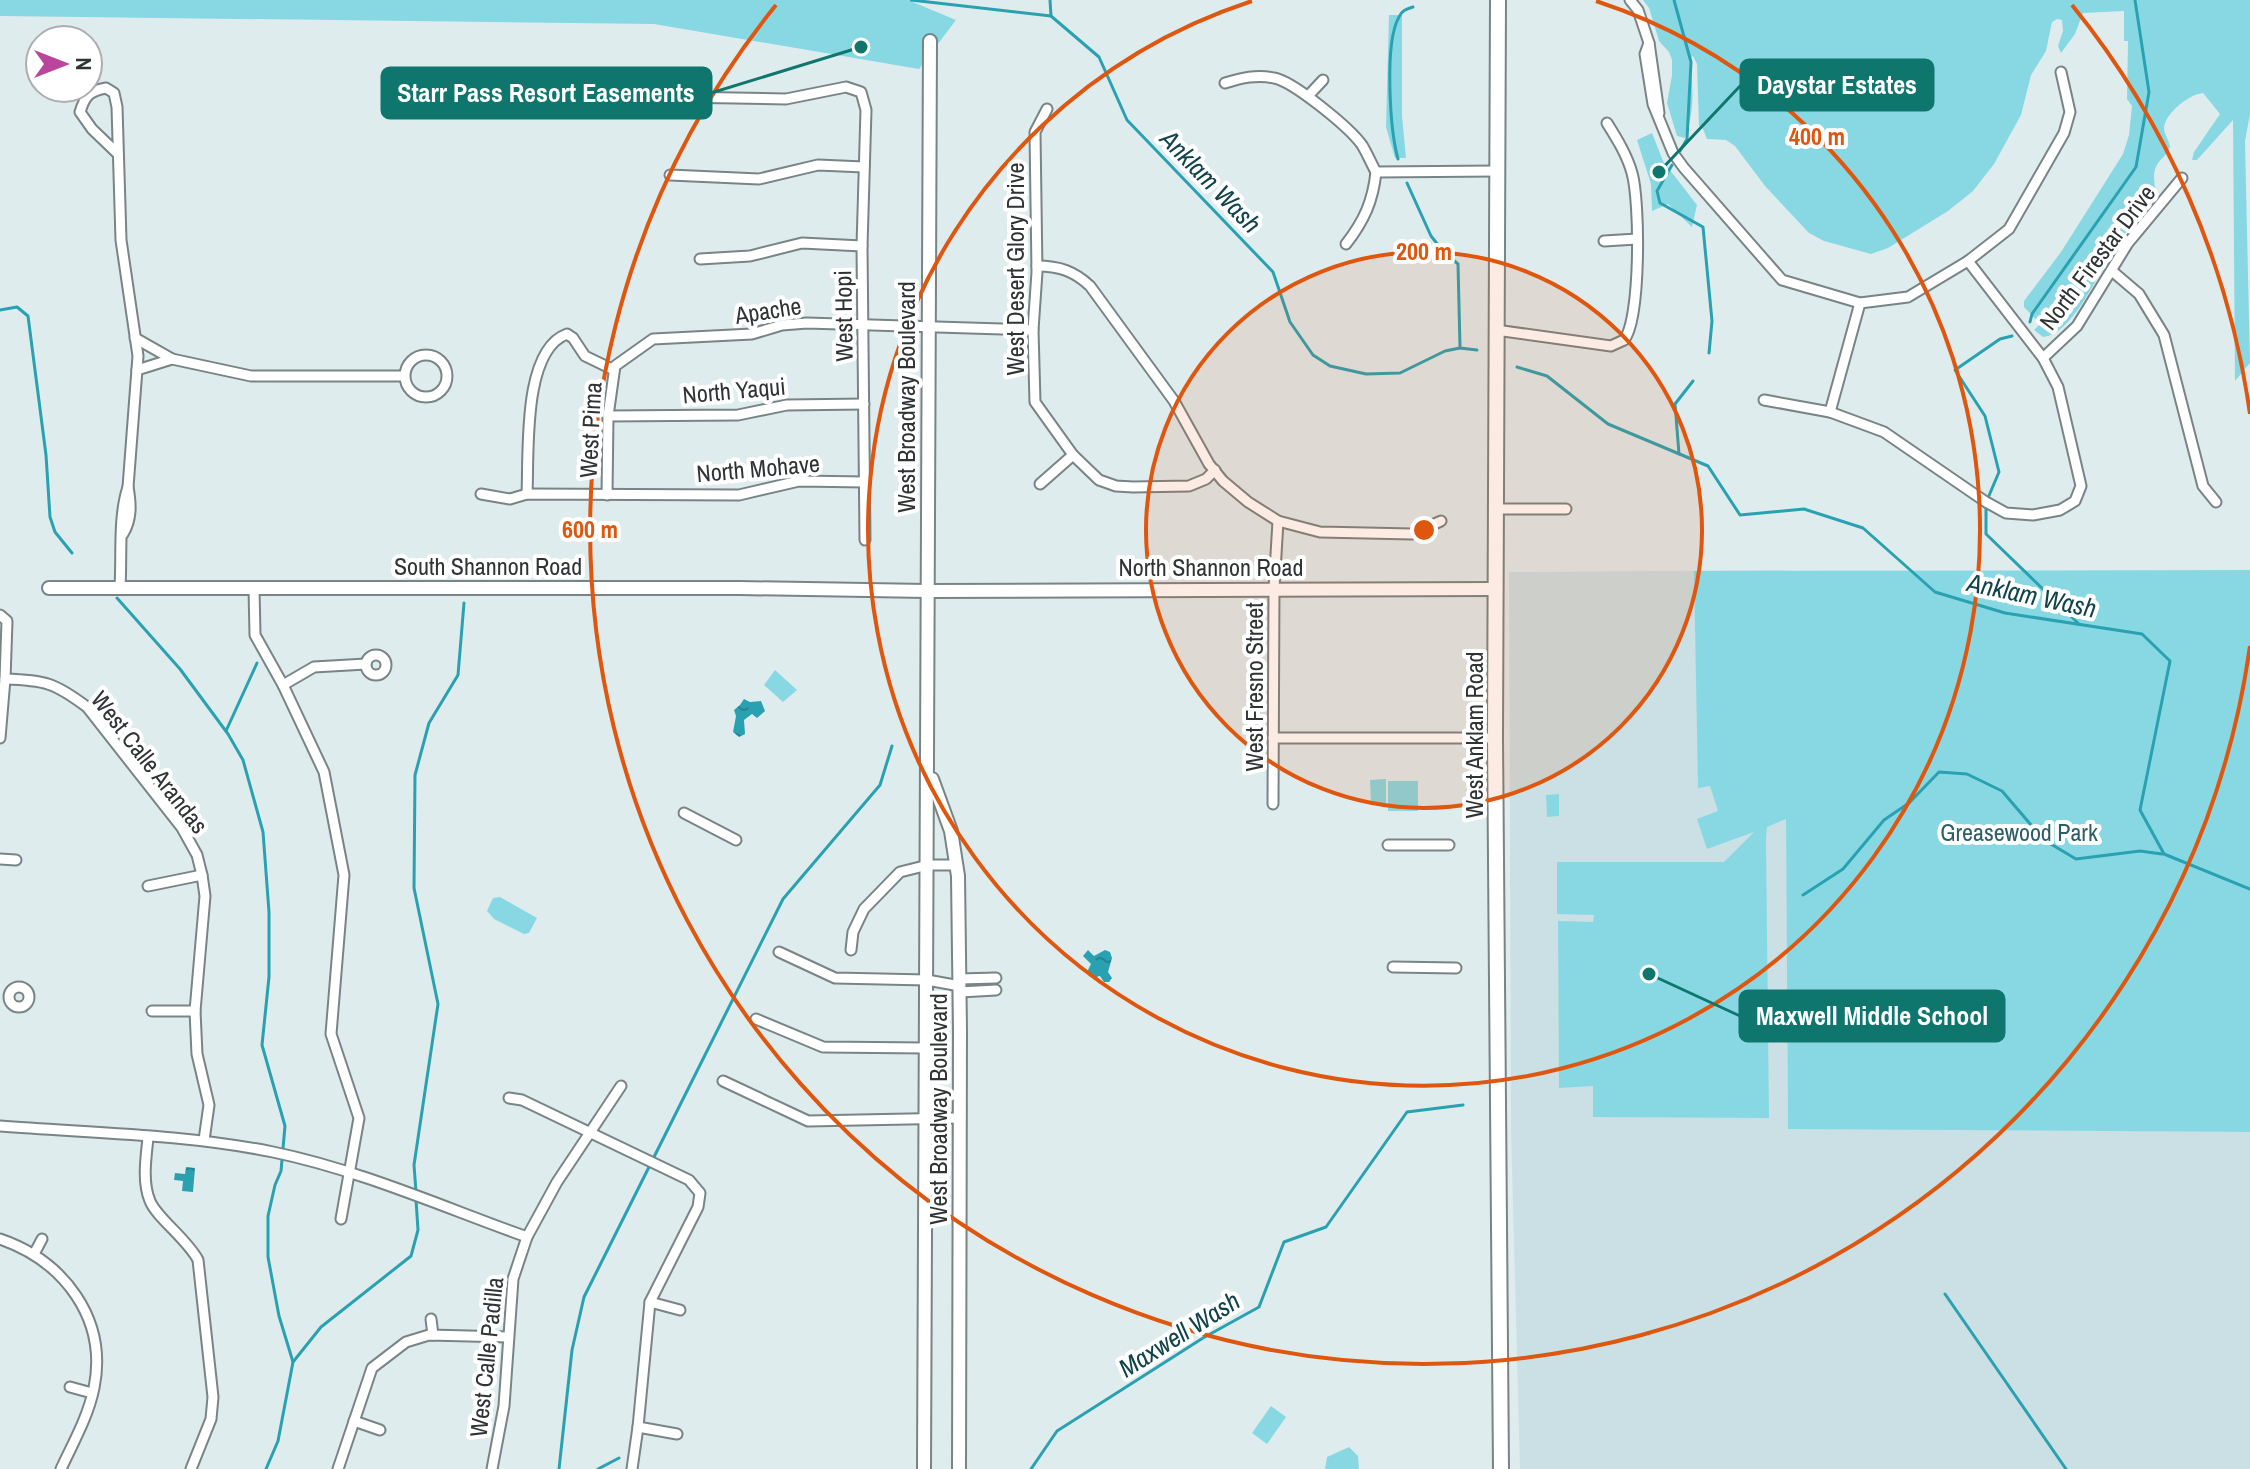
<svg xmlns="http://www.w3.org/2000/svg" width="2250" height="1469" font-family="'Archivo Narrow',sans-serif">
	<defs>
		<pattern id="water-ripples" width="26" height="14" patternUnits="userSpaceOnUse" patternTransform="scale(2)"><rect width="26" height="14" fill="#29a1b1"/><path d="M2 4q2-2 4 0t4 0M15 11q2-2 4 0t4 0" fill="none" stroke="#248491"/></pattern>
	</defs>
	<rect width="100%" height="100%" fill="#dfecee"/>
	<path fill="#cbe0e4" d="M1785 570 1788 1128 2250 1132V1469H1520L1511 1130 1509 572Z"/>
	<g fill="#88d8e4">
		<path d="M0 0H908L956 20 919 69 654 24 0 16Z"/>
		<path d="M1643 0H2250V114L2245 141 2250 363 2235 381 2233 120 2197 160H2192L2194 152 2220 114 2203 93C2190 94 2165 113 2164 128 2164 134 2169 140 2170 147 2167 156 2159 159 2156 167 2151 177 2158 188 2153 198 2146 214 2129 227 2118 242 2101 266 2075 334 2043 337L2034 330 2040 324 2024 307V301L2061 252 2123 154 2129 135 2132 106 2127 99 2128 41H2124V11L2083 13 2075 34 2061 53 2058 46 2063 31 2062 20 2057 19 2052 22 2046 51 2031 75 2021 115 1994 164 1973 191 1948 211 1888 248 1871 254 1824 241 1809 233 1765 186 1735 146 1726 140 1707 139 1703 129 1699 126 1697 64 1693 56 1690 58C1693 86 1695 111 1685 138L1677 136 1667 103 1672 75V60L1669 52 1659 41 1649 8Z"/>
		<path d="M1389 15H1402V116L1406 158H1395L1386 127Z"/>
		<path d="M1652 133 1663 161 1697 205 1692 227 1668 204 1652 211 1651 184 1637 140Z"/>
		<path d="M2250 570V1132L1788 1129 1786 819 1767 827 1766 839 1769 1118 1593 1117V1086L1559 1088 1558 921 1593 922 1594 915 1557 914V862H1724L1754 832 1707 849 1697 819 1718 811 1710 786 1698 788 1694 571Z"/>
		<path d="M775 670 797 690 783 702 764 685Z"/>
		<path d="M1386 779V803H1371L1370 780Z"/>
		<rect x="1388" y="781" width="30" height="30"/>
		<path d="M1559 794V816L1547 817 1546 795Z"/>
		<path d="M500 897 537 918 529 933 524 934 494 919 487 911 493 898Z"/>
		<path d="M1271 1406 1286 1417 1267 1444 1252 1433Z"/>
		<path d="M1349 1447 1358 1456 1359 1469H1325L1327 1457Z"/>
	</g>
	<g fill="url(#water-ripples)">
		<path d="M744 699 750 702 761 701 765 711 757 718 752 714 744 720 745 734 739 737 733 732 736 716 734 710 740 705Z"/>
		<path d="M1088 950 1094 956 1105 950 1110 952 1112 958 1108 972 1112 978 1109 982H1104L1100 976 1093 978 1089 976 1087 972 1091 964 1083 956Z"/>
		<path d="M186 1167 195 1168 193 1192 182 1191 183 1181 174 1180 175 1173 185 1174Z"/>
	</g>
	<g fill="none" stroke-linecap="round" stroke-linejoin="round">
		<g stroke="#29a1b1" stroke-width="3">
			<path d="M911 0 1051 16 1099 57 1127 120 1273 272 1290 322 1313 355 1330 366 1366 374 1400 373 1445 351 1460 348 1477 350"/>
			<path d="M1050 0 1051 16"/>
			<path d="M1674 0 1691 62 1687 139 1680 151"/>
			<path d="M1398 159C1390 130 1384 43 1399 17 1402 10 1407 9 1413 7"/>
			<path d="M1672 165 1657 191 1660 203 1703 227 1712 321 1709 353"/>
			<path d="M1407 183 1431 236 1443 251 1458 264 1460 347"/>
			<path d="M0 310 17 307 28 316 46 455 50 517 55 532 72 553"/>
			<path d="M2030 322 2032 314 2136 167 2149 92 2135 0"/>
			<path d="M1517 367 1547 376 1608 424 1708 466 1740 515 1804 509 1863 528 1935 592 2005 613 2142 634 2170 661 2140 810 2164 854 2250 889"/>
			<path d="M1679 454 1675 404 1693 381"/>
			<path d="M1988 498 1999 472 1985 416 1955 370 2000 339 2012 336"/>
			<path d="M1986 506V534L2078 623"/>
			<path d="M117 598 180 669 228 734 243 760 263 832 269 912V977L262 1045 285 1126 281 1171 275 1185 268 1216V1257L279 1316 293 1362 278 1441 266 1469"/>
			<path d="M226 731 257 663"/>
			<path d="M1803 895 1843 869 1884 820 1909 803 1939 772 1967 774 2002 791 2044 840 2076 859 2140 851 2162 854"/>
			<path d="M653 1159 783 899 880 785 892 746"/>
			<path d="M416 1192 414 1165 438 1004 414 888 415 775 429 723 458 675 464 603"/>
			<path d="M1945 1294 2066 1469"/>
			<path d="M293 1362 321 1327 411 1256 418 1230 416 1200"/>
			<path d="M559 1469 572 1350 584 1297 650 1165"/>
			<path d="M598 1469 619 1458"/>
			<path d="M1031 1469 1057 1431 1203 1338 1259 1307 1284 1242 1326 1227 1407 1112 1463 1105"/>
		</g>
		<g stroke="#788485" stroke-width="13">
			<g id="minor">
				<path d="M1630 0 1638 10 1649 43"/>
				<path d="M1225 83C1241 78 1257 74 1274 78 1293 81 1350 128 1362 145 1367 153 1371 163 1376 172"/>
				<path d="M1308 96 1323 80"/>
				<path d="M675 97 786 99 846 87 861 92 866 110 862 246 865 540"/>
				<path d="M1047 109 1035 132 1037 272 1033 330 1035 402 1073 455 1099 480 1116 486 1133 487 1189 486 1206 479 1215 470"/>
				<path d="M1659 113 1649 43 1645 54 1653 104 1673 153 1684 168 1782 280 1860 303 1908 297 1968 261 2009 229 2064 133 2070 112 2061 72"/>
				<path d="M1607 123C1617 139 1627 155 1632 173 1640 201 1641 319 1624 340"/>
				<path d="M118 154 92 129 80 112C85 96 89 91 106 88L114 93 117 107 121 240 138 356 128 487"/>
				<path d="M1376 172 1497 171"/>
				<path d="M670 175 759 179 818 165 864 167"/>
				<path d="M1604 241 1637 239"/>
				<path d="M1346 244C1364 221 1373 201 1376 172"/>
				<path d="M700 259 750 256 802 243 862 246"/>
				<path d="M1037 266C1059 266 1074 271 1090 286L1174 401 1209 464 1223 481 1248 502 1278 521 1320 532 1412 534 1441 521"/>
				<path d="M2112 271 2139 294 2164 335 2203 486 2216 502"/>
				<path d="M1496 330 1611 346 1624 340"/>
				<path d="M135 338 172 359"/>
				<circle cx="426" cy="376" r="21"/>
				<path d="M2043 358 2077 326 2128 243 2182 178"/>
				<path d="M137 370 172 359 251 376H404"/>
				<path d="M1764 400 1830 412 1884 432 1986 502 2006 513 2033 515 2060 510 2075 501 2081 486 2058 387 2043 358 1968 261"/>
				<path d="M1830 412 1860 303"/>
				<path d="M608 416 738 415 787 405 864 404"/>
				<path d="M1040 484 1073 455"/>
				<path d="M481 494 510 499 527 494 739 495 799 481 865 482"/>
				<path d="M527 494C529 454 522 350 567 334L573 338 585 356 614 370"/>
				<path d="M607 495 608 416 615 366 653 339 752 334 782 325 807 323 1033 330"/>
				<path d="M1496 509H1566"/>
				<path d="M120 587C122 555 118 517 128 487 131 504 132 519 123 534"/>
				<path d="M254 588 255 635 283 685 324 772 344 875 331 1034 359 1118 341 1219"/>
				<path d="M0 615 7 621 5 679 0 738"/>
				<circle cx="376" cy="665" r="10"/>
				<path d="M5 679C45 680 55 683 87 707L182 828 197 855 202 875 205 896 195 1011 197 1054 209 1105 204 1140"/>
				<path d="M283 685 314 667 366 664"/>
				<path d="M1273 738H1495"/>
				<path d="M1273 804 1274 588 1278 521"/>
				<path d="M684 813 736 840"/>
				<path d="M1388 845H1449"/>
				<path d="M0 859 16 860"/>
				<path d="M148 886 202 875"/>
				<path d="M851 950 853 932 864 909 900 872 928 865H957"/>
				<path d="M779 952 835 978 927 980 960 986"/>
				<path d="M1393 967 1456 968"/>
				<path d="M960 979 996 978"/>
				<circle cx="19" cy="997" r="10"/>
				<path d="M960 992 996 990"/>
				<path d="M152 1011H195"/>
				<path d="M756 1019 823 1047 925 1048"/>
				<path d="M723 1081 808 1121 959 1118"/>
				<path d="M509 1098 522 1100 689 1180 700 1193 698 1207 650 1302 638 1427 632 1469"/>
				<path d="M0 1126C91 1133 184 1134 273 1152 360 1170 443 1207 527 1237"/>
				<path d="M148 1138C146 1157 142 1182 150 1201 156 1217 187 1239 198 1260L213 1397 211 1419 191 1469"/>
				<path d="M0 1239C64 1261 108 1319 94 1388 88 1417 73 1443 61 1469"/>
				<path d="M34 1254 42 1239"/>
				<path d="M650 1302 680 1310"/>
				<path d="M431 1319 433 1335"/>
				<path d="M70 1387 92 1393"/>
				<path d="M354 1421 380 1430"/>
				<path d="M638 1427 677 1434"/>
				<path d="M338 1469 372 1368 406 1342 429 1335 508 1337"/>
				<path d="M492 1469 504 1406 513 1279 527 1237 557 1182 621 1086"/>
			</g>
		</g>
		<g stroke="#788485" stroke-width="16">
			<g id="tertiary">
				<path d="M49 588H740L927 591 1496 589"/>
				<path d="M932 779 951 831 958 876 960 1031 959 1469"/>
				<path d="M924 1469 930 41"/>
			</g>
		</g>
		<g stroke="#788485" stroke-width="18">
			<path id="secondary" d="M1498 0 1495 738 1501 1469"/>
		</g>
		<use href="#minor" stroke="#fff" stroke-width="9"/>
		<use href="#tertiary" stroke="#fff" stroke-width="12"/>
		<use href="#secondary" stroke="#fff" stroke-width="14"/>
	</g>
	<circle cx="1424" cy="530" r="278" fill="#df570e" fill-opacity=".12"/>
	<g fill="none" stroke="#df570e" stroke-width="4">
		<circle cx="1424" cy="530" r="278"/>
		<path d="M1596 1A556 556 0 1 1 1252 1"/>
		<path d="M2250 646A834 834 0 1 1 776 5M2072 5A834 834 0 0 1 2250 414"/>
	</g>
	<g text-anchor="middle" dominant-baseline="central" stroke-width="8" stroke-linejoin="round" paint-order="stroke">
		<g font-size="24" fill="#2f3334" stroke="#fff">
			<text transform="translate(2097 257) rotate(-53)">North Firestar Drive</text>
			<text transform="translate(1015 269) rotate(-90)">West Desert Glory Drive</text>
			<text transform="translate(768 310) rotate(-9)">Apache</text>
			<text transform="translate(843 316) rotate(-91)">West Hopi</text>
			<text transform="translate(734 390) rotate(-5)">North Yaqui</text>
			<text transform="translate(906 397) rotate(-90)">West Broadway Boulevard</text>
			<text transform="translate(590 430) rotate(-87)">West Pima</text>
			<text transform="translate(758 468) rotate(-5)">North Mohave</text>
			<text x="488" y="566">South Shannon Road</text>
			<text x="1211" y="567">North Shannon Road</text>
			<text transform="translate(1254 687) rotate(-90)">West Fresno Street</text>
			<text transform="translate(1474 735) rotate(-90)">West Anklam Road</text>
			<text transform="translate(150 762) rotate(52)">West Calle Arandas</text>
			<text transform="translate(938 1109) rotate(-90)">West Broadway Boulevard</text>
			<text transform="translate(486 1357) rotate(-84)">West Calle Padilla</text>
		</g>
		<g font-size="24" fill="#2e5e65" stroke="#fff">
			<text x="2019" y="832">Greasewood Park</text>
		</g>
		<g font-size="26" font-style="italic" fill="#11444a" stroke="#fff">
			<text transform="translate(1211 181) rotate(46)">Anklam Wash</text>
			<text transform="translate(2032 595) rotate(12)">Anklam Wash</text>
			<text transform="translate(1179 1334) rotate(-32)">Maxwell Wash</text>
		</g>
	</g>
	<circle cx="1424" cy="530" r="12" fill="#df570e" stroke="#fff" stroke-width="4"/>
	<g font-size="24" text-anchor="middle" font-weight="bold" fill="#df570e" stroke="#fff" stroke-width="8" stroke-linejoin="round" paint-order="stroke">
		<text x="1817" y="145">400 m</text>
		<text x="1424" y="260">200 m</text>
		<text x="590" y="538">600 m</text>
	</g>
	<path fill="none" stroke="#0f766e" stroke-width="3" d="M1659 172L1741 85M861 47L711 93M1649 974L1740 1016"/>
	<g fill="#0f766e" stroke="#fff" stroke-width="3">
		<circle cx="1659" cy="172" r="8"/>
		<circle cx="861" cy="47" r="8"/>
		<circle cx="1649" cy="974" r="8"/>
	</g>
	<g fill="#0f766e" stroke="#0f766e" stroke-width="3">
		<rect x="1741" y="60" width="192" height="50" rx="8"/>
		<rect x="382" y="68" width="329" height="50" rx="8"/>
		<rect x="1740" y="991" width="264" height="50" rx="8"/>
	</g>
	<g font-size="26" text-anchor="middle" font-weight="bold" fill="#fff">
		<text x="1837" y="94">Daystar Estates</text>
		<text x="546" y="102">Starr Pass Resort Easements</text>
		<text x="1872" y="1025">Maxwell Middle School</text>
	</g>
	<g transform="translate(64 64) rotate(90)"><circle r="38" fill="#ffffff" stroke="#acadae" stroke-width="2"/>
	<path d="M0-6L14 30L0 20L-14 30Z" fill="#ba459d"/>
	<text y="-12" font-size="22" font-weight="bold" text-anchor="middle" fill="#2f3334">N</text>
	</g>
</svg>
